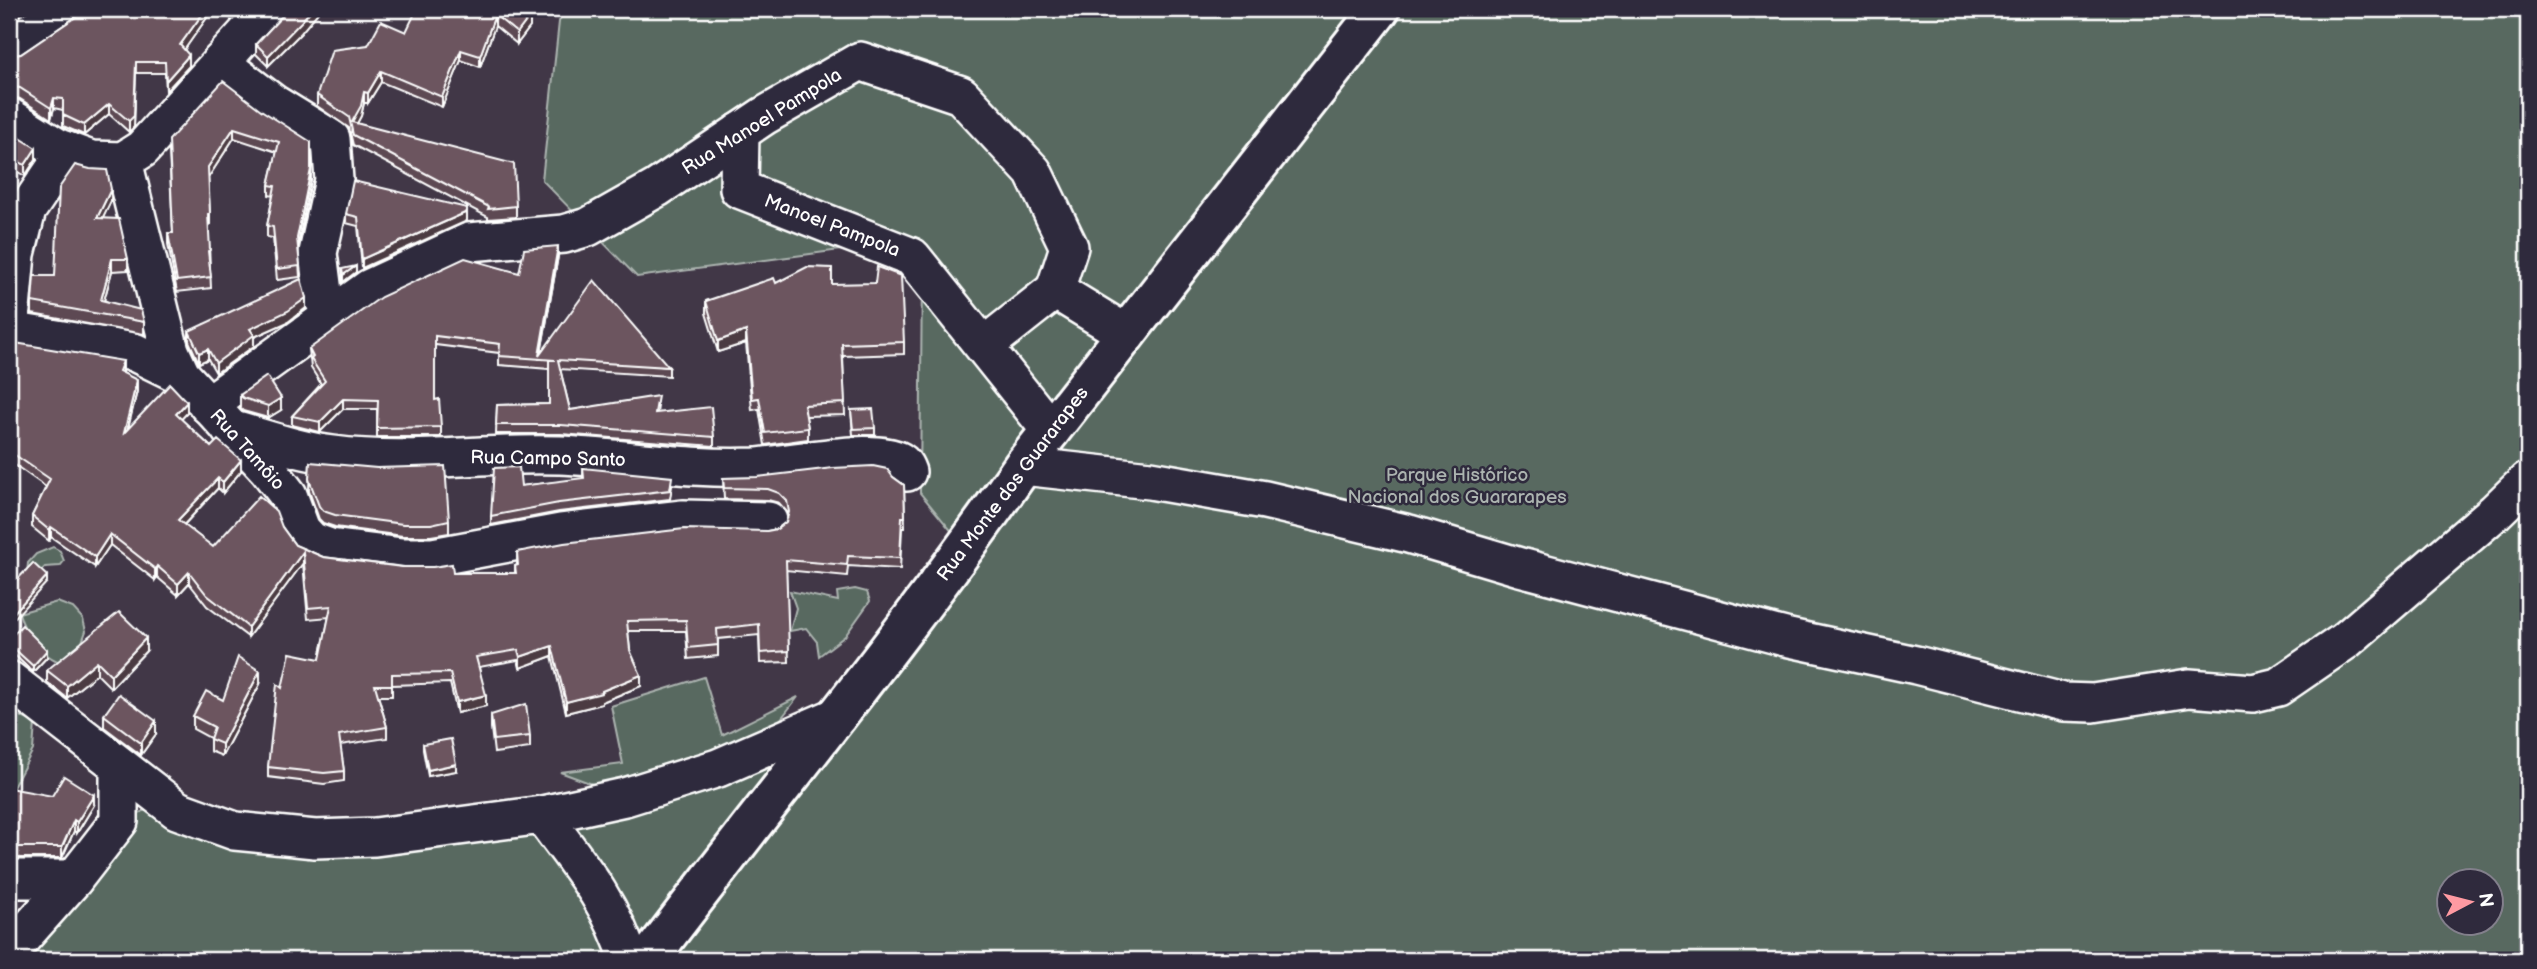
<svg xmlns="http://www.w3.org/2000/svg" width="2537" height="969" font-family="'Balsamiq Sans',sans-serif">
	<rect width="100%" height="100%" fill="#413747"/>
	<filter id="ink" filterUnits="userSpaceOnUse"><feTurbulence type="fractalNoise" baseFrequency=".0143" numOctaves="2"/><feDisplacementMap in="SourceGraphic" scale="14" xChannelSelector="R" yChannelSelector="G"/><feConvolveMatrix kernelMatrix="1 2 1 2 8 2 1 2 1" color-interpolation-filters="sRGB"/></filter>
	<g filter="url(#ink)">
		<g fill="#586961" stroke="#acb4b0" stroke-width="2" fill-rule="evenodd">
			<path d="M563 9H2528V960H9L119 821 176 798 246 817 328 826 603 788 560 772 623 764 611 706 704 677 722 735 798 697 754 753 839 716 963 545 920 493 922 272 840 250 637 277 542 180 559 22ZM2450 881H2492V923H2450Z"/>
			<path d="M53 547 60 551 64 561 60 566 45 567 39 573H27L28 563 36 554Z"/>
			<path d="M855 589 867 592 870 601 845 636 819 656 817 642 806 628 790 631 796 608 790 591 838 601 837 592Z"/>
			<path d="M57 602 73 608 83 619 86 631 79 650 59 662C38 652 25 634 19 613Z"/>
			<path d="M9 707 15 714 35 723 33 750 9 795Z"/>
		</g>
		<g fill="none" stroke-linecap="round" stroke-linejoin="round">
			<g stroke="#fff" stroke-width="42">
				<g id="minor">
					<path d="M9 47 65 9"/>
					<path d="M220 63 274 104 331 139 334 180 318 253 324 300 337 312"/>
					<path d="M9 117 58 148 91 160 123 161 142 149 269 9"/>
					<path d="M740 132 739 189 912 257 1051 431"/>
					<path d="M67 151 27 210 16 254 9 331 134 352 181 375"/>
					<path d="M123 161 170 351 181 375 268 469 288 495 301 530 311 541 330 548 402 557H433L561 533 683 519 768 521"/>
					<path d="M984 346 1055 290"/>
					<path d="M208 405 370 288 469 242 564 234 588 227 657 188 764 116 860 61 961 95 1033 172 1069 247 1055 290 1127 334"/>
					<path d="M230 429C263 438 298 451 333 455 409 465 484 452 560 455 625 458 689 470 755 467 784 465 881 445 902 463 904 465 906 469 907 472"/>
					<path d="M1023 466 1150 480 1265 500 1409 534 1520 567 1785 637 1916 665 2063 702 2093 703 2189 688 2253 693 2278 687 2345 641 2495 512 2528 480"/>
					<path d="M9 680 177 810 235 831 315 839 375 837 429 830 542 815 625 797 718 768 838 716"/>
					<path d="M542 815C577 862 612 903 629 960"/>
					<path d="M9 879H74"/>
					<path d="M9 952 74 879 119 821V766"/>
				</g>
			</g>
			<g stroke="#fff" stroke-width="44">
				<path id="major" d="M648 960C773 795 905 636 1023 466L1380 9"/>
			</g>
			<use href="#minor" stroke="#2f2a3d" stroke-width="37"/>
			<use href="#major" stroke="#2f2a3d" stroke-width="38"/>
		</g>
		<g fill="#5d4852" stroke="#fff" stroke-width="2">
			<path d="M83 9H213L184 50 189 66 166 91 165 73H136L134 127 129 132 109 114 84 135 63 126V110L54 108 51 119 20 99 9 96V56L21 54 77 16Z"/>
			<path d="M219 9H241L231 19Z"/>
			<path d="M520 9 530 27 517 44 495 26 480 67 461 60 442 107 381 82 368 103H364L361 116 357 123 516 206V217L488 219V217L353 145 349 128 317 106V95L368 45 406 32Z"/>
			<path d="M285 13 301 33 268 66 256 54V44Z"/>
			<path d="M261 110 311 180 298 246 300 277 277 280 273 238 267 237V226L273 196 269 195V185L277 152 234 138 208 178 210 214V224H208L211 288 177 292 168 244V233H173L169 151Z"/>
			<path d="M9 131 36 159 25 176 9 167Z"/>
			<path d="M111 201 103 218 128 259V270L112 271 104 300 144 322V334L32 314V302L55 276Z"/>
			<path d="M467 208V221L362 268 358 226 346 223V214Z"/>
			<path d="M558 256 541 353 669 367V376L560 369 570 410 658 406 657 413 714 437V446L561 434H496L497 405 549 404V369L499 365V353L435 345V400L441 427V437H377V409H343L320 432 292 425V416L321 384 311 368 309 349 519 273Z"/>
			<path d="M776 283 832 284 904 342V354L843 356 845 415 806 416 808 428V439L765 445 759 409 752 410 746 343 718 352 706 313V301Z"/>
			<path d="M306 308 288 322 254 337V346L216 373 208 359 199 363 189 341V331Z"/>
			<path d="M9 342 123 372V373L137 391 128 429 187 413 181 419 211 447 241 471 223 493 218 488 184 525 213 547 282 527 295 545 323 557 453 573H515V566L517 565V552L767 531 777 529 786 522 788 516 787 512 779 503 768 500 724 499 723 478 893 477 904 485 905 528H902L900 569 848 566 847 576 786 570 789 662 760 663 759 635 718 639V656L688 659 686 631H628L630 650 641 686 602 702V704L566 713 552 656 520 668 518 660 479 667 486 706 457 713 450 683 392 685V696H378L387 727V738L340 745 344 771V781L324 784 268 777V767L282 688 320 659 329 617 308 619 303 563 248 637 207 606 189 583 178 595 157 577 155 580 110 545 95 567 51 537 49 541 32 527V516L46 487 12 463 9 472Z"/>
			<path d="M240 395 281 410 268 418 243 411 240 408Z"/>
			<path d="M851 410 875 428V435H853Z"/>
			<path d="M310 462 449 520V533L431 536H403L335 527 323 523 319 519 309 491Z"/>
			<path d="M583 468 672 486 670 499 559 512 491 525V516L521 486 583 479Z"/>
			<path d="M9 639 47 657 33 672 9 650Z"/>
			<path d="M146 651 111 688 97 674 67 698 47 682V670Z"/>
			<path d="M260 684 222 756 210 751V738L193 729V716L223 700Z"/>
			<path d="M104 715 156 734 141 755 104 727Z"/>
			<path d="M491 715 530 736V748L494 753 491 728Z"/>
			<path d="M423 744 456 771 428 776 423 750Z"/>
			<path d="M9 789 94 805 77 833 74 831 62 858H9Z"/>
		</g>
		<g fill="#4c3b42" stroke="#fff" stroke-width="2">
			<path d="M206 9H213L180 56V45Z"/>
			<path d="M231 9H241L231 19Z"/>
			<path d="M312 9H321L301 33 268 66V56Z"/>
			<path d="M495 15V26L480 67V56Z"/>
			<path d="M530 16V27L517 44V33Z"/>
			<path d="M461 50V60L442 107V97Z"/>
			<path d="M189 55V66L166 91V81Z"/>
			<path d="M136 62 134 127 129 132V121Z"/>
			<path d="M381 71V82L368 103V93Z"/>
			<path d="M364 92V103L361 116 352 133V122Z"/>
			<path d="M54 98V108L51 119V108Z"/>
			<path d="M109 104V114L84 135V125Z"/>
			<path d="M234 128V138L208 178V167Z"/>
			<path d="M36 148V159L25 176V165Z"/>
			<path d="M311 169V180L297 249V238Z"/>
			<path d="M111 189V201L97 229V218Z"/>
			<path d="M467 212V221L362 268V259Z"/>
			<path d="M558 246V256L540 359H539Z"/>
			<path d="M112 259V271L101 312V300Z"/>
			<path d="M356 266V272L343 282V275Z"/>
			<path d="M306 298V308L288 322 254 337V346L216 373V363L250 329Z"/>
			<path d="M746 331V343L718 352V341Z"/>
			<path d="M208 349V359L199 363V353Z"/>
			<path d="M123 361V372L119 381V371Z"/>
			<path d="M137 380V391L124 443V433Z"/>
			<path d="M281 398V410L268 418V406Z"/>
			<path d="M343 399V409L320 432V422Z"/>
			<path d="M187 402V413L176 425V414Z"/>
			<path d="M12 453V463L9 472V462Z"/>
			<path d="M241 460V471L223 493V482Z"/>
			<path d="M218 478V488L178 531V520Z"/>
			<path d="M51 527V537L49 541V530Z"/>
			<path d="M110 534V545L95 567V557Z"/>
			<path d="M303 552V563L248 637V627Z"/>
			<path d="M157 566V577L155 580V569Z"/>
			<path d="M189 572V583L178 595V584Z"/>
			<path d="M47 576V582L9 624V618Z"/>
			<path d="M146 638V651L111 688V675Z"/>
			<path d="M552 646V656L520 668V657Z"/>
			<path d="M47 650V657L33 672V666Z"/>
			<path d="M97 661V674L67 698V686Z"/>
			<path d="M260 671V684L222 756V744Z"/>
			<path d="M641 675V686L602 702V704L566 713V702L602 691Z"/>
			<path d="M486 695V706L457 713V702Z"/>
			<path d="M156 721V734L141 755V743Z"/>
			<path d="M456 764V771L428 776V770Z"/>
			<path d="M94 795V805L77 833V822Z"/>
			<path d="M74 820V831L62 858V847Z"/>
		</g>
		<g fill="#6c545f" stroke="#fff" stroke-width="2">
			<path d="M83 9H206L180 45 189 55 166 81 165 62H136L134 116 129 121 109 104 84 125 63 115V99L54 98 51 108 20 88 9 86V56L21 54 77 16Z"/>
			<path d="M287 9H312L301 22 268 56 256 44 285 13Z"/>
			<path d="M417 9H520L530 16 517 33 495 15 480 56 461 50 442 97 381 71 368 93 364 92 361 106 352 122 514 164 516 206 488 209 489 207 353 135 349 117 317 95 332 50 368 45 381 21 406 32Z"/>
			<path d="M223 81 261 110 311 142V169L297 238 300 266 277 269 273 227 267 226 275 186 269 185 279 142 234 128 208 167 210 214H208L210 250 208 251 211 277 177 281 168 233H173L169 140Z"/>
			<path d="M9 131 36 148 25 165 9 157Z"/>
			<path d="M75 165 90 169 107 170 111 189 97 218 119 219 128 259H112L101 300 141 310 144 322 32 302 34 276H55L59 188Z"/>
			<path d="M353 181 467 208V212L362 259 358 217 346 214Z"/>
			<path d="M558 246 539 356 594 280 669 367 558 360 570 410 658 396 655 413 711 407 714 437 561 425H496L497 405 549 404V360H555L499 356 500 344 435 336V400L439 399 441 427 377 428 378 400 343 399 320 422 292 416 325 381 311 359 313 357 309 349 381 297 465 258 519 273 524 249Z"/>
			<path d="M356 266 343 275 342 269Z"/>
			<path d="M807 267 832 268V284L875 283 877 267 901 276 904 342 842 344 845 403 804 405 808 428 765 433 759 398 752 399 746 331 718 341 706 301 774 278 776 283Z"/>
			<path d="M301 279 306 298 288 311 250 329 254 335 216 363 208 349 199 353 189 331Z"/>
			<path d="M9 342 123 361 119 371 137 380 124 433 170 384 187 402 176 414 211 447 218 440 241 460 223 482 218 478 178 520 213 547 259 496 276 511 282 527 295 545 323 557 402 567H433L452 564 453 573H516L515 566 518 565 517 552 564 543 684 529 767 531 777 529 786 522 789 512 787 501 779 493 768 489 724 488 723 478 757 477 833 468 873 466 887 469 893 477 904 485 905 517H902L900 558 848 556 847 565 786 560 789 651 760 653 759 624 717 629 718 645 688 648 686 620 627 621 630 650 641 675 602 691V693L566 702 552 646 520 657 518 650 476 657 486 695 457 702 450 673 392 674V685H375L387 727 339 735 344 771 324 773 268 767 277 684 282 688 290 653 320 659 331 606 308 608 303 552 248 627 207 595 189 572 178 584 157 566 155 569 110 534 95 557 51 527 49 530 32 516 50 479 12 453 9 462V384L11 376H9Z"/>
			<path d="M267 376 281 398 268 406 243 398 240 395Z"/>
			<path d="M873 409 875 428 853 429 851 410Z"/>
			<path d="M310 462 377 468 445 466 449 520 431 524H403L335 515 323 511 319 506 309 479Z"/>
			<path d="M519 467 521 486 584 478 583 468 672 477 670 490 559 503 491 516 494 468Z"/>
			<path d="M33 563 47 576 9 618V588Z"/>
			<path d="M119 612 146 638 111 675 97 661 67 686 49 672 47 670Z"/>
			<path d="M22 625 47 650 33 666 9 644V639Z"/>
			<path d="M238 657 260 671 222 744 210 739 214 727 193 716 206 691 223 700Z"/>
			<path d="M119 694 156 721 141 743 104 715Z"/>
			<path d="M526 704 530 736 494 740 491 715Z"/>
			<path d="M451 739 456 764 428 770 423 744Z"/>
			<path d="M64 776 94 795 77 822 74 820 62 847H9V788L52 796Z"/>
		</g>
	</g>
	<g text-anchor="middle" dominant-baseline="central" stroke-width="5" stroke-linejoin="round" paint-order="stroke">
		<g font-size="19" fill="#fff" stroke="#2f2a3d">
			<text transform="translate(762 122) rotate(-32)">Rua Manoel Pampola</text>
			<text transform="translate(832 226) rotate(21)">Manoel Pampola</text>
			<text transform="translate(247 450) rotate(48)">Rua Tamôio</text>
			<text transform="translate(548 459) rotate(1)">Rua Campo Santo</text>
			<text transform="translate(1013 484) rotate(-53)">Rua Monte dos Guararapes</text>
		</g>
		<g font-size="19" fill="#acb4b0" stroke="#2f2a3d">
			<text x="1457" y="475">Parque Histórico<tspan x="1457" dy="22">Nacional dos Guararapes</tspan></text>
		</g>
	</g>
	<rect width="2537" height="969" fill="none" stroke="#2f2a3d" stroke-width="35"/>
	<rect x="18" y="18" width="2502" height="934" fill="none" stroke="#fff" stroke-width="2.5" filter="url(#ink)"/>
	<g transform="translate(2470 902) rotate(83)"><circle r="33" fill="#2f2a3d" stroke="#827f8b" stroke-width="2"/>
	<path d="M0-5L12 26L0 18L-12 26Z" fill="#ff9aa2"/>
	<text y="-10" font-size="19" font-weight="bold" text-anchor="middle" fill="#ffffff">N</text>
	</g>
</svg>
